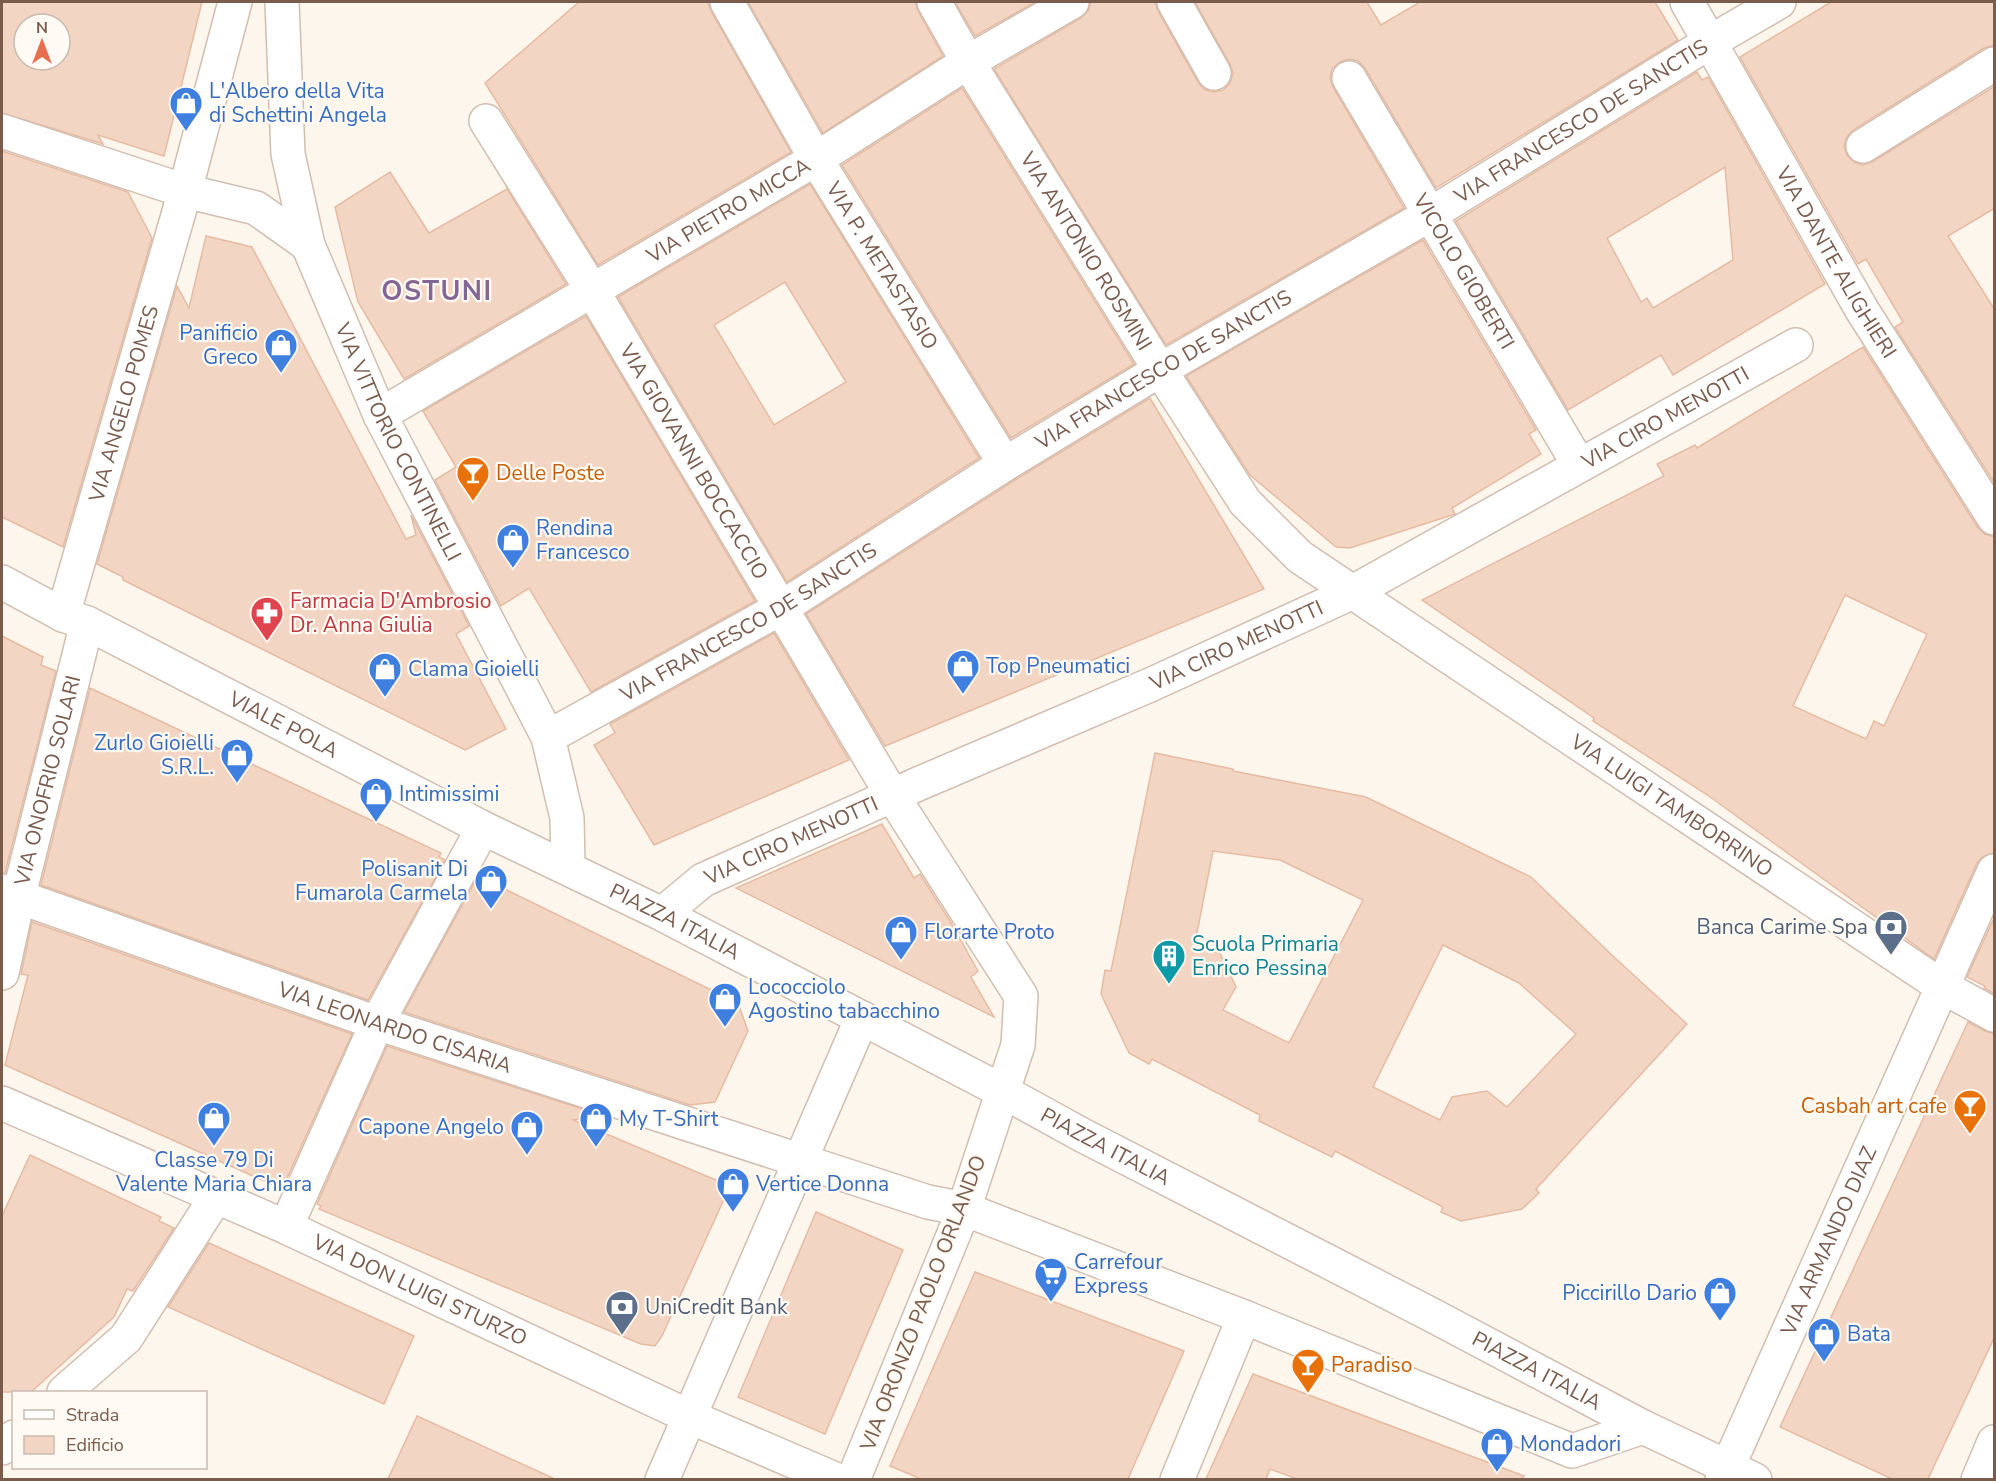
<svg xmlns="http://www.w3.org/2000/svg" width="1996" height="1481" font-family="'Nunito Sans',sans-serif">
	<rect width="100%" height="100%" fill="#fdf6ec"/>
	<g fill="#f3d5c3" stroke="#e6bba3" stroke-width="1.5" fill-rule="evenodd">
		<path d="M2 2H202L164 156 98 135 103 144 2 113ZM24 24H60V60H24Z"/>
		<path d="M579 2H708L711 11 791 152 598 265 485 83Z"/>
		<path d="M748 2H915L918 11 943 56 823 133Z"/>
		<path d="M955 2H1035L975 36Z"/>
		<path d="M1091 2H1155L1158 11 1198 82 1204 89 1213 92 1223 90 1230 83 1233 73 1230 64 1195 2H1367L1381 25 1420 2H1655L1678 40 1436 188 1365 68 1358 61 1349 59 1340 62 1332 69 1330 78 1333 87 1404 208 1166 345 994 69 1081 18 1088 11Z"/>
		<path d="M1831 2H1995V45L1984 48 1853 130 1847 137 1844 146 1847 155 1854 162 1863 165 1872 162 1995 86V208L1948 236 1995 310V484L1895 327 1903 322 1866 259 1858 264 1740 57Z"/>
		<path d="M1697 72 1702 80 1708 77 1825 284 1673 375 1661 355 1568 410 1456 221ZM1725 167 1733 260 1653 308 1647 298 1641 302 1607 238Z"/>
		<path d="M962 88 1134 364 1011 438 842 165Z"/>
		<path d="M2 151 128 192 152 238 63 547 2 517Z"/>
		<path d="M390 172 429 233 507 189 566 284 404 379 358 302 335 207Z"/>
		<path d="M810 184 979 458 787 582 618 297ZM785 282 846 382 774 425 714 325Z"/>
		<path d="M206 236 252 247 406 539 416 535 411 515 469 626 456 634 506 729 465 750 123 580V577L97 564 177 286 189 308Z"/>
		<path d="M1423 240 1536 430 1529 434 1541 454 1452 508 1455 514 1452 515 1350 548 1336 547 1250 475 1186 376Z"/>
		<path d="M586 316 755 601 591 692 529 588 501 606 435 480 456 467 423 411Z"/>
		<path d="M1863 347 1978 528 1985 534 1995 537V853L1984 856 1977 863 1934 959 1706 794 1593 721 1594 718 1422 600 1664 476 1657 464 1695 445 1697 448ZM1845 595 1927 634 1884 726 1874 721 1866 739 1793 706Z"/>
		<path d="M1150 398 1264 589 885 746 806 614 1015 480Z"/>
		<path d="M774 633 849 760 654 845 594 745 615 733 610 724Z"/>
		<path d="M2 636 43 657 41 665 56 671 5 873H2Z"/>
		<path d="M90 688 441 853 439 857 445 860 368 1000 41 885Z"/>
		<path d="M1155 753 1233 769V771L1366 797 1531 877 1615 958 1687 1024 1536 1189 1539 1193 1522 1209 1461 1221 1441 1212 1443 1207 1335 1151 1332 1157 1259 1121 1260 1115 1152 1059 1149 1064 1129 1053 1101 994 1105 970 1111 971ZM1213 851 1280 860 1363 900 1289 1043 1223 1010 1236 987 1220 953 1194 948ZM1443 945 1519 983 1576 1034 1507 1107 1487 1091 1452 1097 1440 1120 1373 1087Z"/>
		<path d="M882 824 914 878 920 874 950 921 978 971 971 977 994 1017 736 888Z"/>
		<path d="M478 876 738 1003 748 1031 715 1102 690 1105 404 1012Z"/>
		<path d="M1995 916V994L1984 988 1985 986 1967 977Z"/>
		<path d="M32 922 352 1034 282 1189 5 1065 28 975 21 974Z"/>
		<path d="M1968 1022 1985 1031 1995 1034V1336L1928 1479H1892L1780 1427Z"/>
		<path d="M387 1046 604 1116 573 1120 730 1186 662 1336 655 1346 641 1344 319 1209 321 1206 317 1204Z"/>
		<path d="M30 1155 161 1217 159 1221 174 1228 133 1291 127 1289 114 1317 31 1392H2V1216Z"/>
		<path d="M816 1212 903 1250 825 1434 738 1397Z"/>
		<path d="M209 1243 414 1336 384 1404 168 1307Z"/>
		<path d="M975 1272 1184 1351 1128 1479H921L890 1466Z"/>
		<path d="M1253 1374 1524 1476 1523 1479H1297L1270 1469 1266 1479H1206Z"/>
		<path d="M417 1416 555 1479H388Z"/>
	</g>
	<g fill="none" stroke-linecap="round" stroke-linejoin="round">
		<g stroke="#d1beb0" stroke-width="36">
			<g id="minor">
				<path id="s1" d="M282 2 288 154 308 245 380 415 548 737 567 818 568 867"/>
				<path id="s2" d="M727 2 816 159 1005 464"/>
				<path id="s3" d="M934 2 968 62 1160 370 1245 502 1300 557 1943 987 1994 1015"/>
				<path d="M1174 2 1214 73"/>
				<path id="s4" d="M1687 2 1862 310 1994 518"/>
				<path id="s5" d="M1349 78 1579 465"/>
				<path id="s6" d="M486 121 592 290 892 795 1021 996 1018 1045 964 1209 853 1480"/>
				<path d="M2 131 185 191 256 208 308 245"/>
				<path d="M1863 146 1994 64"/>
				<path id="s7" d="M380 415 816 159 968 62 1072 2"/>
				<path id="s8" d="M63 615 185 191 235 2"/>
				<path id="s9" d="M548 737 781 608 1005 464 1160 370 1429 215 1710 42 1779 2"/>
				<path id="s10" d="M2 891 377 1023 928 1202 964 1209 1244 1317 1572 1451 1643 1427"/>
				<path id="s11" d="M662 914 703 880 918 784 1150 685 1351 593 1796 345"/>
				<path id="s12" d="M2 973 18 899 87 623"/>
				<path id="s13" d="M2 1103 286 1227 688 1416 837 1480"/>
				<path d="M286 1227 377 1023 483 828"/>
				<path d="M64 1392 126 1338 216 1197"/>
				<path d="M2 1448 14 1437"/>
				<path d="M662 1480 862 1018"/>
				<path d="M1177 1480 1244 1317"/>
				<path id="s14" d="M1722 1480 1994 871"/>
				<path d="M1978 1480 1994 1442"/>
			</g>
		</g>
		<g stroke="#d1beb0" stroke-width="36">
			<g id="tertiary">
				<path id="s15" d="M2 582 63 615 87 623 483 828 662 914 1002 1091 1084 1136 1430 1314 1643 1427 1755 1480"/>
			</g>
		</g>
		<use href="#minor" stroke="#fff" stroke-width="33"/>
		<use href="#tertiary" stroke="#fff" stroke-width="33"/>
	</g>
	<defs>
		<g id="shop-pin" transform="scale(1.725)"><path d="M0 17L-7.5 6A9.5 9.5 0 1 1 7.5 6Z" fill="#3f7fe0" stroke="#fffaf3"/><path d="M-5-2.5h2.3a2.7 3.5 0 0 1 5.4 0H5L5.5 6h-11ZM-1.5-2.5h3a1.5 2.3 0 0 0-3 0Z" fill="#fff"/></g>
		<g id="bar-pin" transform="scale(1.725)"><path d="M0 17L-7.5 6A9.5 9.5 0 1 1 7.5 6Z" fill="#e8710a" stroke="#fffaf3"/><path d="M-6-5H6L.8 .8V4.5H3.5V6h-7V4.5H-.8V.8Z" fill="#fff"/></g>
		<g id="pharmacy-pin" transform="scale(1.725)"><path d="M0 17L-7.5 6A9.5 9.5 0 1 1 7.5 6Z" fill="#e0444e" stroke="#fffaf3"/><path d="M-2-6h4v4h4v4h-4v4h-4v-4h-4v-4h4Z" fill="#fff"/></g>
		<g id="bank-pin" transform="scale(1.725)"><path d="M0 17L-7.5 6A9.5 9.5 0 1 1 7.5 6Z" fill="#5c6f8a" stroke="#fffaf3"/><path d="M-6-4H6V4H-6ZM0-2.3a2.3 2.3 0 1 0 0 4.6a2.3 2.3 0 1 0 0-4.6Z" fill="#fff"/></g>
		<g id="building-pin" transform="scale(1.725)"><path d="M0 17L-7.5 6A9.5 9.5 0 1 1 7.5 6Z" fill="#0f9aa8" stroke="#fffaf3"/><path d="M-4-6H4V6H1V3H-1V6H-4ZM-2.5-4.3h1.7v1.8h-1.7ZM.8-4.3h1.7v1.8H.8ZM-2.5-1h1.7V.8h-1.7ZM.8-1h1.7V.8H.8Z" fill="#fff"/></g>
		<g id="supermarket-pin" transform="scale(1.725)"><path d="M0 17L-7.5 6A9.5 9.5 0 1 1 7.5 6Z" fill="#3f7fe0" stroke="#fffaf3"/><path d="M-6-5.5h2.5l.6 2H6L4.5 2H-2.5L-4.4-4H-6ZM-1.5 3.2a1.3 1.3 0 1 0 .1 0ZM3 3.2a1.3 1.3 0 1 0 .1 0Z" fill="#fff"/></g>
	</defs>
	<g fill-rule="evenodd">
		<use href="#shop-pin" x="186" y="103"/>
		<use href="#shop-pin" x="281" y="345"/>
		<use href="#bar-pin" x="473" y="473"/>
		<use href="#shop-pin" x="513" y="540"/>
		<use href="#pharmacy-pin" x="267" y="613"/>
		<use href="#shop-pin" x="963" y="666"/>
		<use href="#shop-pin" x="385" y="669"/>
		<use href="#shop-pin" x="237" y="755"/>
		<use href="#shop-pin" x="376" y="794"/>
		<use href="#shop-pin" x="491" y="881"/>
		<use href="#bank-pin" x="1891" y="927"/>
		<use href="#shop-pin" x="901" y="932"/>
		<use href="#building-pin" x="1169" y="956"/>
		<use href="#shop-pin" x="725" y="999"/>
		<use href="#bar-pin" x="1970" y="1106"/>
		<use href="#shop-pin" x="214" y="1118"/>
		<use href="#shop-pin" x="596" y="1119"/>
		<use href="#shop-pin" x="527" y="1127"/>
		<use href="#shop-pin" x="733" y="1184"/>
		<use href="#supermarket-pin" x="1051" y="1274"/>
		<use href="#shop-pin" x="1720" y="1293"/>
		<use href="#bank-pin" x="622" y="1307"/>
		<use href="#shop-pin" x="1824" y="1334"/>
		<use href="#bar-pin" x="1308" y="1365"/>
		<use href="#shop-pin" x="1497" y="1444"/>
	</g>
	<g text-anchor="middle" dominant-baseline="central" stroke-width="4.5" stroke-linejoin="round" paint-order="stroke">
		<g font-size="21" fill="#366cbe" stroke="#fffaf3" text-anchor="start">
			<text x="209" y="91">L'Albero della Vita<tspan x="209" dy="24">di Schettini Angela</tspan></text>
			<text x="258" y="333" text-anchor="end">Panificio<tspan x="258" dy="24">Greco</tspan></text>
			<text x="536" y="528">Rendina<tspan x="536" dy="24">Francesco</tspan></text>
			<text x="986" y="666">Top Pneumatici</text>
			<text x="408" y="669">Clama Gioielli</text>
			<text x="214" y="743" text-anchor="end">Zurlo Gioielli<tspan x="214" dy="24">S.R.L.</tspan></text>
			<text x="399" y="794">Intimissimi</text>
			<text x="468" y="869" text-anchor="end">Polisanit Di<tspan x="468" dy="24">Fumarola Carmela</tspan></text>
			<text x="924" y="932">Florarte Proto</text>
			<text x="748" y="987">Lococciolo<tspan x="748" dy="24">Agostino tabacchino</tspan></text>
			<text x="619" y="1119">My T-Shirt</text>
			<text x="504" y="1127" text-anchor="end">Capone Angelo</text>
			<text x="214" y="1160" text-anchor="middle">Classe 79 Di<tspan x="214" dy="24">Valente Maria Chiara</tspan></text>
			<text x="756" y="1184">Vertice Donna</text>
			<text x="1074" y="1262">Carrefour<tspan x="1074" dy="24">Express</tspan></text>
			<text x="1697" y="1293" text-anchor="end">Piccirillo Dario</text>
			<text x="1847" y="1334">Bata</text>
			<text x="1520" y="1444">Mondadori</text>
		</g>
		<g font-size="21" fill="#7a5c4d" stroke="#fffaf3">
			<text stroke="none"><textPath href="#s9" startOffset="1203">VIA FRANCESCO DE SANCTIS</textPath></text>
			<text stroke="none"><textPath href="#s7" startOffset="404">VIA PIETRO MICCA</textPath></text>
			<text stroke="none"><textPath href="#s3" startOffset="292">VIA ANTONIO ROSMINI</textPath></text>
			<text stroke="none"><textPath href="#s4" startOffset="300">VIA DANTE ALIGHIERI</textPath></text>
			<text stroke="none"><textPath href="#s2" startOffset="306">VIA P. METASTASIO</textPath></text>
			<text stroke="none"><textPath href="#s5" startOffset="225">VICOLO GIOBERTI</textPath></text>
			<text stroke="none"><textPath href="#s9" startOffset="717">VIA FRANCESCO DE SANCTIS</textPath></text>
			<text stroke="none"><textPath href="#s8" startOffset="220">VIA ANGELO POMES</textPath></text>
			<text stroke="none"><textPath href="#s11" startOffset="1122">VIA CIRO MENOTTI</textPath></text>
			<text stroke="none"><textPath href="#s1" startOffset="462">VIA VITTORIO CONTINELLI</textPath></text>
			<text stroke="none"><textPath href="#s6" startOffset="399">VIA GIOVANNI BOCCACCIO</textPath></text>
			<text stroke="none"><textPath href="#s9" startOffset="231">VIA FRANCESCO DE SANCTIS</textPath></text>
			<text stroke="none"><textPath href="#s11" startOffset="636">VIA CIRO MENOTTI</textPath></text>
			<text stroke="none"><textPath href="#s15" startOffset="316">VIALE POLA</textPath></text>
			<text stroke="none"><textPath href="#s12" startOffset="198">VIA ONOFRIO SOLARI</textPath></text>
			<text stroke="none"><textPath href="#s3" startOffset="1114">VIA LUIGI TAMBORRINO</textPath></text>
			<text stroke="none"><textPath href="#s11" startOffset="150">VIA CIRO MENOTTI</textPath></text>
			<text stroke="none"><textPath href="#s15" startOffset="754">PIAZZA ITALIA</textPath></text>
			<text stroke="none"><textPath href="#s10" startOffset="416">VIA LEONARDO CISARIA</textPath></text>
			<text stroke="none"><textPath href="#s15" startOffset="1240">PIAZZA ITALIA</textPath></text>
			<text stroke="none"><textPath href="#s14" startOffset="262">VIA ARMANDO DIAZ</textPath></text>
			<text stroke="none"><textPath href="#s13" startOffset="458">VIA DON LUIGI STURZO</textPath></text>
			<text transform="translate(923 1303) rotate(-69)">VIA ORONZO PAOLO ORLANDO</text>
			<text stroke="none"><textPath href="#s15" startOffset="1726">PIAZZA ITALIA</textPath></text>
		</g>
		<g font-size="21" fill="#c56008" stroke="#fffaf3" text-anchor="start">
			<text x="496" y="473">Delle Poste</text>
			<text x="1947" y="1106" text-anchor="end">Casbah art cafe</text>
			<text x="1331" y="1365">Paradiso</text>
		</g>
		<g font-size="21" fill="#be3a42" stroke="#fffaf3" text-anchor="start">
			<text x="290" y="601">Farmacia D'Ambrosio<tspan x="290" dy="24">Dr. Anna Giulia</tspan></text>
		</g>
		<g font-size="21" fill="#4e5e75" stroke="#fffaf3" text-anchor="end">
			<text x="1868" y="927">Banca Carime Spa</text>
			<text x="645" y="1307" text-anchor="start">UniCredit Bank</text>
		</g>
		<g font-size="21" fill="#0d838f" stroke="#fffaf3" text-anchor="start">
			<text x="1192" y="944">Scuola Primaria<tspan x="1192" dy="24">Enrico Pessina</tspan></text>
		</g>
		<g font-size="27" font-weight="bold" letter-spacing="1.5" fill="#846695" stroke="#fffaf3">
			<text x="437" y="291">OSTUNI</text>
		</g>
	</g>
	<rect width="1996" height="1481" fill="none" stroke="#7a5c4d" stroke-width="6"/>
	<rect x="12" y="1391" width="195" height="78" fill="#fffaf3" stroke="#cabbb1" stroke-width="1.5"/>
	<rect x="24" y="1410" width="30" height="9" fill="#ffffff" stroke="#cabbb1" stroke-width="1.5"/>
	<text x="66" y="1421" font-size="18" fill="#7a5c4d">Strada</text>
	<rect x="24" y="1436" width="30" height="18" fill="#f3d5c3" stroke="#cabbb1" stroke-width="1.5"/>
	<text x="66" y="1451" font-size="18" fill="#7a5c4d">Edificio</text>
	<g transform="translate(42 42)"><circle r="28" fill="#fffaf3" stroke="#cabbb1" stroke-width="1.5"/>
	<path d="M0-4.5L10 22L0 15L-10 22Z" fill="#e76f51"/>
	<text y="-9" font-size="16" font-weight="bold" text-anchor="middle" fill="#7a5c4d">N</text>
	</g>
</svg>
